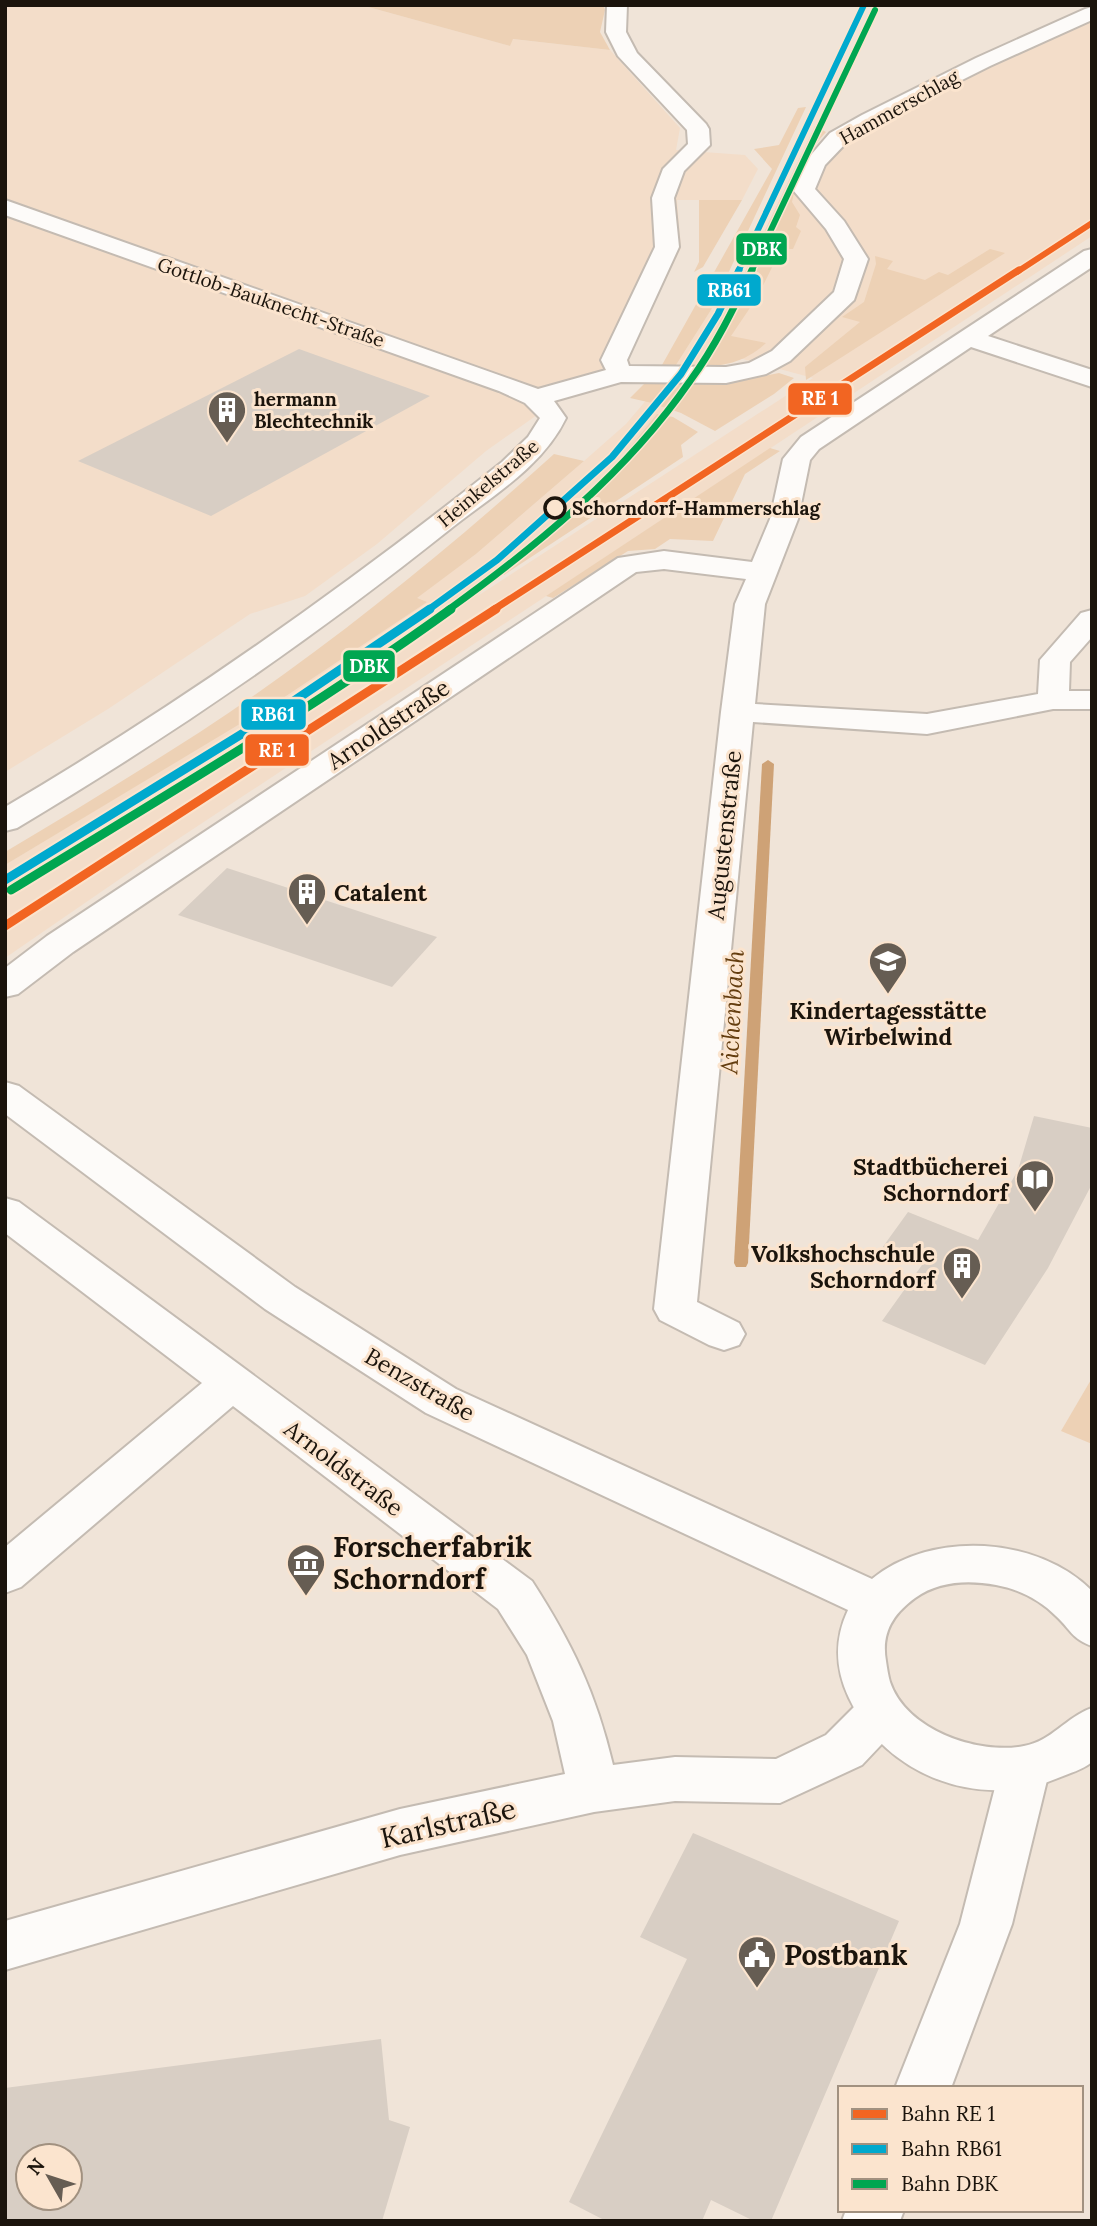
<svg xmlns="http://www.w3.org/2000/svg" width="1097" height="2226" font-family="Lora,serif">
	<rect width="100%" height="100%" fill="#f0e4d8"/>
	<g fill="#f3ddc9" fill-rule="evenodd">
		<path d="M5 5H361L510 46 512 39 610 50 680 128 676 150 745 155 758 169 742 200H677L681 248 633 347 486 451 377 544 305 596 250 614 108 709 5 772Z"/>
		<path d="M1092 15V236L175 841 5 958V865L175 762 416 598 476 554 584 461 626 424 676 365 711 310 730 312 801 165 846 138ZM709 350 813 378 476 597 603 481 690 383Z"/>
	</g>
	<g fill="#edd1b5">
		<path d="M361 5H603L605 10 600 32 610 50 513 39 510 46Z"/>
		<path d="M806 107 711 310 676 365H662L772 169 754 149 779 145 798 108Z"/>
		<path d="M815 126 826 132C808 151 797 175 792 202L800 215 796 227 801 231 793 249H781L758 296 731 336 766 343C746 362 723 367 696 367L731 301Z"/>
		<path d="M699 200H742L703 267 694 272 699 262Z"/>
		<path d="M990 249 1005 253 806 380 805 367 860 322 842 317 864 302 876 264 875 256 893 261 887 269 925 280 939 272 948 275Z"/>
		<path d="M779 373 794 378 774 394 715 431 681 413 660 406 682 381 731 382Z"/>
		<path d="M671 380 652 403 630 398 647 381Z"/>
		<path d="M657 414 673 417 698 432 681 445 683 457 504 575 502 572 603 481Z"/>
		<path d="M770 448 780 451 745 474 713 541 670 539 655 549 628 551 553 598 546 596Z"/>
		<path d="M554 454 584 461 476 554 417 598 427 602 283 698 5 865V852C71 813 136 773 200 732 325 650 443 554 554 454Z"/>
		<path d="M1092 1378V1444L1061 1431Z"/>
	</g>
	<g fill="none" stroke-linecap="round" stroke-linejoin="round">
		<path fill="#cea276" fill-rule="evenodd" d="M768 760 774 764 748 1263 746 1267H736L734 1263 762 764Z"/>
	</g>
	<g fill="#d8cec4" fill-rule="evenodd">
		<path d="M299 349 430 396 211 516 78 461Z"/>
		<path d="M227 868 437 937 392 987 178 915Z"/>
		<path d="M1034 1116 1092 1128V1184L1048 1268 985 1365 882 1321 922 1265 882 1248 908 1212 978 1240 1018 1170Z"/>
		<path d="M693 1833 899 1921 771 2221H754L711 2200 702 2221H606L569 2202 687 1959 640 1937Z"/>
		<path d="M381 2039 389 2120 410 2127 382 2221H5V2088ZM28 2156H70V2198H28Z"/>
	</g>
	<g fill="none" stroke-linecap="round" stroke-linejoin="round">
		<g stroke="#c4bbb2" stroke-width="4">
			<g id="minor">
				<path d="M607 5H627L626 32 637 53 706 124 709 129 710 145 684 171 674 198 679 247 627 360 629 366 726 367 749 363 772 351 834 292 844 259 826 229 793 190 804 163 830 133 862 115 976 58 1085 9 1092 7V20L990 66 876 123 846 143 825 165 815 189 844 221 868 259 854 300 790 361 766 374 726 383 621 382 554 401 566 418C542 468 490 497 449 530 311 640 168 738 17 828L5 831V807C180 704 344 588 502 462L528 437 540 418 525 403 499 391 5 215V200L538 389 606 370 601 360 655 247 652 198 663 169 688 144 687 130 618 56 606 32Z"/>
				<path d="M1092 249V267L988 336 1092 370V387L971 347 819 449 810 460 798 519 765 604 755 704 927 714 1038 694 1040 660 1081 613 1092 610V637L1070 662 1069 691H1092V709H1053L927 734 753 722 697 1302 739 1323 745 1334 739 1345 724 1350 709 1345 660 1320 654 1309 721 712 735 604 746 579 664 569 636 572 73 952 18 994 5 997V968L47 936 618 558 664 551 752 562 770 519 783 459 801 437 1084 251Z"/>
				<path d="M5 1198 19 1202 532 1581C572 1643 596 1693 613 1765L675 1757 776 1759 826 1735 863 1698 880 1692 897 1698 905 1713 897 1728 862 1765 780 1803 675 1801 594 1812 400 1855 5 1970V1921L400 1809 565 1774 553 1721 527 1655 498 1609 233 1406 21 1587 5 1593V1547L202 1383 5 1233Z"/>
				<path d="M1025 1746 1043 1753 1050 1768 1012 1924 951 2088H895L960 1924 1000 1768 1007 1753Z"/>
				<path d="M846 2210H904L900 2221H842Z"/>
			</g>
		</g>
		<g stroke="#c4bbb2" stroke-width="4">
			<path id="major" d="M5 1082 19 1086 295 1287 456 1389 872 1579C931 1530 1038 1536 1092 1591V1646C1072 1639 1071 1630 1056 1616 1040 1600 1018 1589 996 1585 968 1580 939 1581 915 1598 893 1614 881 1633 886 1661 887 1668 888 1675 890 1682 906 1730 978 1755 1024 1746 1052 1741 1066 1717 1092 1708V1762C1082 1770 1070 1773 1058 1778 979 1811 885 1775 849 1698 835 1668 834 1640 848 1610L426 1413 265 1309 5 1114Z"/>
		</g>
		<use href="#minor" fill="#fdfbf9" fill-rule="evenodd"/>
		<use href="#major" fill="#fdfbf9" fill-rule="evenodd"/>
		<g stroke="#fbe4ce" stroke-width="9">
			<path id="rail-1-far2" d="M1017 272 1092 223"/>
		</g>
		<g stroke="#fbe4ce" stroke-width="10">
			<path id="rail-1-far1" d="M493 610 1019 270"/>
		</g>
		<g stroke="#fbe4ce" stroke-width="13">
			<path id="rail-1" d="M5 926 496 609"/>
		</g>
		<g stroke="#fbe4ce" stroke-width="9">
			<path id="rail-2-far2" d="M738 272 864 5"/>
		</g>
		<g stroke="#fbe4ce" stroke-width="10">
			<path id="rail-2-far1" d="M428 610 497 560 612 457 681 374 718 314 739 270"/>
		</g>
		<g stroke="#fbe4ce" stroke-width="13">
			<path id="rail-2" d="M5 880 279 711 430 609"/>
		</g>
		<g stroke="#fbe4ce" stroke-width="9">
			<path id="rail-3-far2" d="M751 272 875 10"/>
		</g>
		<g stroke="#fbe4ce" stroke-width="10">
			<path id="rail-3-far1" d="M448 610C537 546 627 472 690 381 715 347 734 308 752 270"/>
		</g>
		<g stroke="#fbe4ce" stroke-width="13">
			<path id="rail-3" d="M11 890C159 799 310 711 451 609"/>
		</g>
		<use href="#rail-1-far2" stroke="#f26522" stroke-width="6"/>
		<use href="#rail-1-far1" stroke="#f26522" stroke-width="7"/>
		<use href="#rail-1" stroke="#f26522" stroke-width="9"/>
		<use href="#rail-2-far2" stroke="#00a9ce" stroke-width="6"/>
		<use href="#rail-2-far1" stroke="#00a9ce" stroke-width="7"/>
		<use href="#rail-2" stroke="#00a9ce" stroke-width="9"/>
		<use href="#rail-3-far2" stroke="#00a651" stroke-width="6"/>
		<use href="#rail-3-far1" stroke="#00a651" stroke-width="7"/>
		<use href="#rail-3" stroke="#00a651" stroke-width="9"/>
	</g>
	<defs>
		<g id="building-pin" transform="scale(2.0125)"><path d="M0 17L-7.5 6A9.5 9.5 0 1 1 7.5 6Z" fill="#665d53" stroke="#fbe4ce"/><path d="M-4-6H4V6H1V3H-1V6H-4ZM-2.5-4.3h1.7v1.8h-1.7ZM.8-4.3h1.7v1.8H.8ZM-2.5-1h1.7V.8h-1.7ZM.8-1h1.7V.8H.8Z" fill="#fff"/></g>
		<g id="school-pin" transform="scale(2.0125)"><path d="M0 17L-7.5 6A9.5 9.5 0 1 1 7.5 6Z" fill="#665d53" stroke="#fbe4ce"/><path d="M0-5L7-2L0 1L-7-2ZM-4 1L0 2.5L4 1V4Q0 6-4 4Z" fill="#fff"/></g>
		<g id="library-pin" transform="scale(2.0125)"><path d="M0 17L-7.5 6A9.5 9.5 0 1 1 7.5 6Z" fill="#665d53" stroke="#fbe4ce"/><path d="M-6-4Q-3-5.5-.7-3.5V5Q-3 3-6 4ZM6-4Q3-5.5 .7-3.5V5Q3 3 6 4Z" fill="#fff"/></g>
		<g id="museum-pin" transform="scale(2.0125)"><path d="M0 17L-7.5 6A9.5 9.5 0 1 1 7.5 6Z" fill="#665d53" stroke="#fbe4ce"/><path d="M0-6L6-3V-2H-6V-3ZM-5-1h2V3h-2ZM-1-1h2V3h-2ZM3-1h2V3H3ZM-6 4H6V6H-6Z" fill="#fff"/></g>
		<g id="civic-pin" transform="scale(2.0125)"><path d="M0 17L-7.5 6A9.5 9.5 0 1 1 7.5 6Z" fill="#665d53" stroke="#fbe4ce"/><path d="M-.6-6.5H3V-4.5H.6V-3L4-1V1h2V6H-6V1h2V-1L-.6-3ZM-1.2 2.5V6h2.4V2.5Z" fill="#fff"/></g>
	</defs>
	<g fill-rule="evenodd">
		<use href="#building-pin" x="227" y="410"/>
		<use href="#building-pin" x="307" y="892"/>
		<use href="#school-pin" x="888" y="961"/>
		<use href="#library-pin" x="1035" y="1179"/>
		<use href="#building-pin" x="962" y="1266"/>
		<use href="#museum-pin" x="306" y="1563"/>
		<use href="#civic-pin" x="757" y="1955"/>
	</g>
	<circle fill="#fbe4ce" stroke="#1b140c" stroke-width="3.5" cx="555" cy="508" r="10"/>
	<g text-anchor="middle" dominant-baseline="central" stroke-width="6" stroke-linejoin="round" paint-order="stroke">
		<g font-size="19" fill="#1b140c" stroke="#fbe4ce">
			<text transform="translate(899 107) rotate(-29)">Hammerschlag</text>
			<text transform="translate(271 302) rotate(19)">Gottlob-Bauknecht-Straße</text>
			<text transform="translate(488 483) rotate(-40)">Heinkelstraße</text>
		</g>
		<g font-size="19" font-weight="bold" fill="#1b140c" stroke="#fbe4ce" text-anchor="start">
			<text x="254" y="399">hermann<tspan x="254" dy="22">Blechtechnik</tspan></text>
		</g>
		<g font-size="19" font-weight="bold" fill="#1b140c" stroke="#fbe4ce" text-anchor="start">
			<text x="572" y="508">Schorndorf-Hammerschlag</text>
		</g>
		<g font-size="23" fill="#1b140c" stroke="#fbe4ce">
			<text transform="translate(388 724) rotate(-34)">Arnoldstraße</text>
			<text transform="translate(724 835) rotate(-84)">Augustenstraße</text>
			<text transform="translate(420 1384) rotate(30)">Benzstraße</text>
			<text transform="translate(344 1468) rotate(37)">Arnoldstraße</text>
		</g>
		<g font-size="23" font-weight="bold" fill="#1b140c" stroke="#fbe4ce" text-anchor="end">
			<text x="334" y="892" text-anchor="start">Catalent</text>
			<text x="888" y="1010" text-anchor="middle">Kindertagesstätte<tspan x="888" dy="26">Wirbelwind</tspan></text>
			<text x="1008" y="1166">Stadtbücherei<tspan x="1008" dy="26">Schorndorf</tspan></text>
			<text x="935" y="1253">Volkshochschule<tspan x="935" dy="26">Schorndorf</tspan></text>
		</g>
		<g font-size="24" font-style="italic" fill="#643d0f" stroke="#fbe4ce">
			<text transform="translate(732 1012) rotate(-87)">Aichenbach</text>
		</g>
		<g font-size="28" font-weight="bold" fill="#1b140c" stroke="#fbe4ce" text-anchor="start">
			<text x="333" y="1547">Forscherfabrik<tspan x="333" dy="32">Schorndorf</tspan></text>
			<text x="784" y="1955">Postbank</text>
		</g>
		<g font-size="28" fill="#1b140c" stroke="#fbe4ce">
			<text transform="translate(448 1823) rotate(-13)">Karlstraße</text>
		</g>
	</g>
	<g stroke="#fbe4ce" stroke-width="2.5">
		<rect x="735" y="232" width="53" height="34" rx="7" fill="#00a651"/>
		<rect x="696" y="273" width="66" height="34" rx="7" fill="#00a9ce"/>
		<rect x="787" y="382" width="66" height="34" rx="7" fill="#f26522"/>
		<rect x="342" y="649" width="54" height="34" rx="7" fill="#00a651"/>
		<rect x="240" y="698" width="67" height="33" rx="7" fill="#00a9ce"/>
		<rect x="244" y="733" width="66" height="34" rx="7" fill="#f26522"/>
	</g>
	<g font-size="19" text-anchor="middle" font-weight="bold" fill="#fff">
		<text x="762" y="256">DBK</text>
		<text x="729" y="297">RB61</text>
		<text x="820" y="405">RE 1</text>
		<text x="369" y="673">DBK</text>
		<text x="273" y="721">RB61</text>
		<text x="277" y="757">RE 1</text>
	</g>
	<rect width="1097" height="2226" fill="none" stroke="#1b140c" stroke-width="14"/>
	<rect x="838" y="2086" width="245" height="126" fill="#fbe4ce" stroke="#a19180" stroke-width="2"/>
	<rect x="852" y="2109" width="35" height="10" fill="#f26522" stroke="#a19180" stroke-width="2"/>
	<text x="901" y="2121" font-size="21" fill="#1b140c">Bahn RE 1</text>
	<rect x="852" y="2144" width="35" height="10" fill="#00a9ce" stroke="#a19180" stroke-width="2"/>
	<text x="901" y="2156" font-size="21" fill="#1b140c">Bahn RB61</text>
	<rect x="852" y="2179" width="35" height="10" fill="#00a651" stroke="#a19180" stroke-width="2"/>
	<text x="901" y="2191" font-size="21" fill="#1b140c">Bahn DBK</text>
	<g transform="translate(49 2177) rotate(309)"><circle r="33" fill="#fbe4ce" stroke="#a19180" stroke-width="2"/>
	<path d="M0-5L12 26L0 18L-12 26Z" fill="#665d53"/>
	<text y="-10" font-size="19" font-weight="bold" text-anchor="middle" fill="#1b140c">N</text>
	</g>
</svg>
